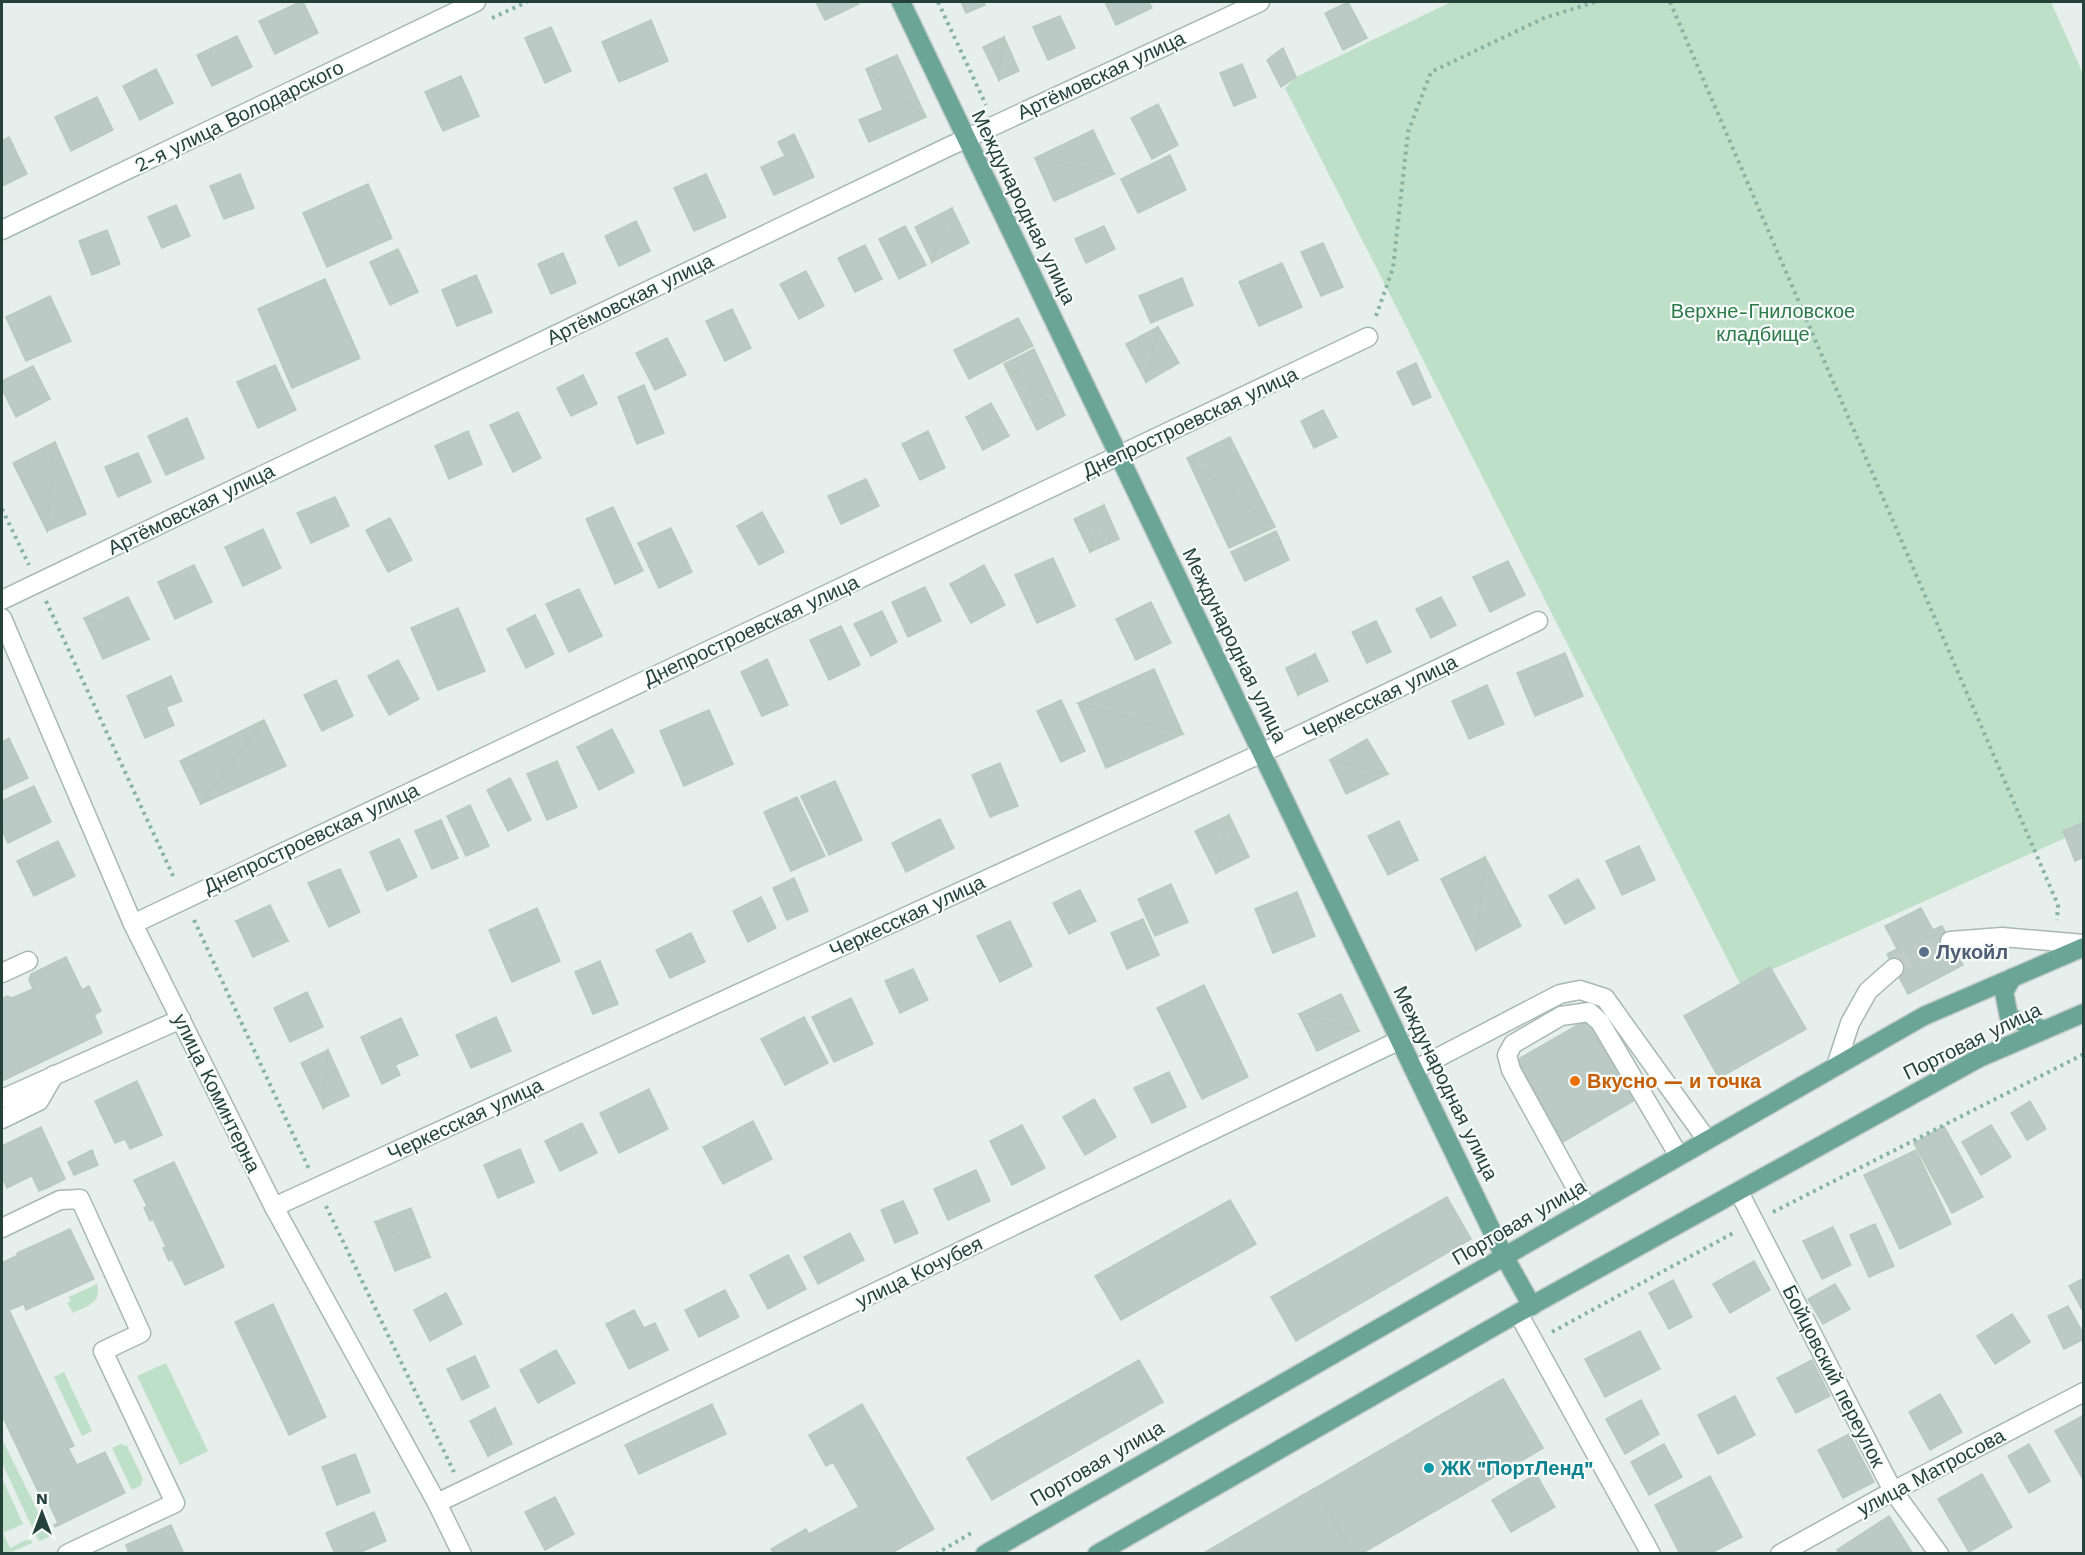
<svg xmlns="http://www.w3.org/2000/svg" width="2085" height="1555" font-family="'Work Sans',sans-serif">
	<rect width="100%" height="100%" fill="#e6efeb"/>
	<g fill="#bfe0c8">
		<path d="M1451 2H2051L2084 76 2083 830 1740 984 1285 88 1296 77Z"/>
		<path d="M97 1284C102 1303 87 1306 73 1313L67 1303 71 1301 69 1297Z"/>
		<path d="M166 1363 208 1451 180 1465 137 1376Z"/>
		<path d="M64 1372 92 1431 82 1436 54 1377Z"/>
		<path d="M2 1439 50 1536 40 1541 38 1540 2 1463Z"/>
		<path d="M121 1444 127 1446 143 1479 141 1485 132 1490 112 1448Z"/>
		<path d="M2 1478 23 1524 3 1533 10 1548 30 1538 32 1543 9 1553H2Z"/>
	</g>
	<g fill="#bbcac4" stroke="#b8c9c2" stroke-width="1.5">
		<path d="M300 2H303L318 33 275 54 259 21Z"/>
		<path d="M816 2H858L859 4 825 20Z"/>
		<path d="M961 2H983L985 5 966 13Z"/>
		<path d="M1105 2H1149L1152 8 1116 25Z"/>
		<path d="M1348 2 1367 38 1343 50 1325 13Z"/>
		<path d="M1060 16 1075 48 1048 60 1033 27Z"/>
		<path d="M651 20 668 61 619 82 602 42Z"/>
		<path d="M551 27 571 71 545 83 525 38Z"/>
		<path d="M237 36 252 67 212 86 197 55Z"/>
		<path d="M1004 37 999 80 983 47Z"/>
		<path d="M1004 37 1019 71 999 80Z"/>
		<path d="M1283 48 1296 77 1281 87 1267 60Z"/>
		<path d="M897 55 926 117 866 69Z"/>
		<path d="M1242 64 1256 97 1234 106 1220 73Z"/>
		<path d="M156 69 173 103 140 120 123 86Z"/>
		<path d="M866 69 926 117 869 142 859 120 883 110Z"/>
		<path d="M461 76 479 116 443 131 425 92Z"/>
		<path d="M97 97 113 130 71 151 55 117Z"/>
		<path d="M1158 104 1178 145 1152 159 1131 118Z"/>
		<path d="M1093 130 1114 174 1035 158Z"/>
		<path d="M794 134 814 177 774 195 761 167 785 156 778 142Z"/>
		<path d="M9 137 27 174 2 186V141Z"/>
		<path d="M1170 155 1186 190 1138 213 1121 179Z"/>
		<path d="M1035 158 1114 174 1054 201Z"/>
		<path d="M240 174 254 208 224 219 210 186Z"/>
		<path d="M706 174 726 217 694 231 674 188Z"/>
		<path d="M368 184 392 238 327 267 303 213Z"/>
		<path d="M176 205 190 236 162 248 148 217Z"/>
		<path d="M952 208 932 262 915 227Z"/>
		<path d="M952 208 969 243 932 262Z"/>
		<path d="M636 221 650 251 619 266 605 236Z"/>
		<path d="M905 226 926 265 899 279 879 239Z"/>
		<path d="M1104 226 1115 249 1086 263 1075 239Z"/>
		<path d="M107 230 120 264 92 275 79 241Z"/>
		<path d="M1323 243 1343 287 1321 296 1301 252Z"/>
		<path d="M865 245 882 279 855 292 838 258Z"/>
		<path d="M398 249 418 292 390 305 370 262Z"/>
		<path d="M563 253 576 283 551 294 538 264Z"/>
		<path d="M1282 263 1302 307 1259 326 1239 282Z"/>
		<path d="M806 271 824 306 799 319 780 284Z"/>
		<path d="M476 275 492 312 457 326 442 290Z"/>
		<path d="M1182 278 1193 305 1151 323 1139 296Z"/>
		<path d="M325 279 360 358 292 388 258 309Z"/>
		<path d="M50 296 71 341 26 361 6 317Z"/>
		<path d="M732 309 751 348 725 361 706 321Z"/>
		<path d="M1018 318 1033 346 969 379 954 350Z"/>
		<path d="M1158 327 1146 382 1126 344Z"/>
		<path d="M1158 327 1179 363 1146 382Z"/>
		<path d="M667 338 686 375 655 390 636 353Z"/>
		<path d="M1034 349 1065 415 1004 364Z"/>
		<path d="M1416 363 1431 397 1413 405 1397 372Z"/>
		<path d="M1004 364 1065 415 1037 430Z"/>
		<path d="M275 365 296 410 258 428 237 382Z"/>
		<path d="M33 366 50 399 16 417 2 389V381Z"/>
		<path d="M583 375 597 404 571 416 557 388Z"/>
		<path d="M644 385 664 433 637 444 618 397Z"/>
		<path d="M991 403 1009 436 983 450 966 417Z"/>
		<path d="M1323 410 1337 437 1314 448 1301 421Z"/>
		<path d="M518 412 541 458 513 472 490 425Z"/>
		<path d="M187 418 204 458 166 475 148 436Z"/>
		<path d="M468 431 482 464 449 479 435 446Z"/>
		<path d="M928 431 945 468 920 480 902 444Z"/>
		<path d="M1230 437 1275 527 1187 458Z"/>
		<path d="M55 442 47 531 13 463Z"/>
		<path d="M55 442 86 514 47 531Z"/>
		<path d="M138 453 151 482 118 497 105 467Z"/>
		<path d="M1187 458 1275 527 1229 548Z"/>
		<path d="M866 479 879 506 841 524 828 496Z"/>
		<path d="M335 497 349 526 311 543 297 513Z"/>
		<path d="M1104 505 1090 552 1074 519Z"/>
		<path d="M1104 505 1119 539 1090 552Z"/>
		<path d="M613 507 643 571 615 584 586 519Z"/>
		<path d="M762 512 784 552 759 565 737 526Z"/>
		<path d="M390 518 412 560 388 572 366 530Z"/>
		<path d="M671 528 692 572 659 588 638 543Z"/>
		<path d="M263 529 281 568 243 586 225 547Z"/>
		<path d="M1276 531 1289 560 1245 581 1231 552Z"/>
		<path d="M1053 558 1075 606 1037 623 1015 575Z"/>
		<path d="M1508 561 1525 595 1490 612 1473 577Z"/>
		<path d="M194 565 212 602 175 619 158 582Z"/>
		<path d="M984 565 1005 605 971 623 950 584Z"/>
		<path d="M925 587 941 621 908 637 892 602Z"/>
		<path d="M579 589 602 636 569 652 546 604Z"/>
		<path d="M128 597 149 639 84 618Z"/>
		<path d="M1441 597 1456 625 1431 638 1416 609Z"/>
		<path d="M1151 602 1171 643 1136 660 1116 619Z"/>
		<path d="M458 608 485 671 438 690 411 628Z"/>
		<path d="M882 611 897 642 871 656 854 624Z"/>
		<path d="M535 615 554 654 526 668 507 629Z"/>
		<path d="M84 618 108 626 149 639 103 659Z"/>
		<path d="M1376 621 1391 652 1367 663 1352 632Z"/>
		<path d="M841 626 860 665 829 680 810 640Z"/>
		<path d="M1565 653 1583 696 1535 716 1517 673Z"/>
		<path d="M1315 654 1298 695 1286 668Z"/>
		<path d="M1315 654 1328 681 1298 695Z"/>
		<path d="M767 659 788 705 762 716 741 672Z"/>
		<path d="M398 660 419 699 389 715 368 676Z"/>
		<path d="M1154 669 1183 734 1078 703Z"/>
		<path d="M171 676 182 701 166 707 174 725 145 738 127 696Z"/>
		<path d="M336 680 353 716 322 731 304 695Z"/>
		<path d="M1487 685 1504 724 1469 739 1452 701Z"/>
		<path d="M1061 700 1085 751 1061 762 1037 711Z"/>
		<path d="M1078 703 1183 734 1106 768Z"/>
		<path d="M709 710 733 764 684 786 660 731Z"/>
		<path d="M264 720 286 766 201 804Z"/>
		<path d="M264 720 201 804 180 761Z"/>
		<path d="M612 729 634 772 599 790 577 747Z"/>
		<path d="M9 738 28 778 2 790V742Z"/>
		<path d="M1367 739 1388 774 1330 760Z"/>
		<path d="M1330 760 1388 774 1346 794Z"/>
		<path d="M557 761 577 807 547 820 527 774Z"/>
		<path d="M1000 763 1018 806 990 817 972 775Z"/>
		<path d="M510 778 531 820 508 831 487 790Z"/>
		<path d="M835 781 862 840 829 855 801 796Z"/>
		<path d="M34 786 51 822 8 843 2 830V801Z"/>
		<path d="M797 797 825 856 791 871 764 812Z"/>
		<path d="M470 805 489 846 466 856 447 816Z"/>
		<path d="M1229 815 1216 873 1195 831Z"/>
		<path d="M1229 815 1249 857 1216 873Z"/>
		<path d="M940 819 954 848 906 872 892 843Z"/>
		<path d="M441 820 458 858 432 869 415 831Z"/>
		<path d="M1399 821 1418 860 1388 875 1368 836Z"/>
		<path d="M2084 822V857L2075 861 2063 831Z"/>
		<path d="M399 839 417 877 387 891 370 852Z"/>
		<path d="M58 841 75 876 34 896 17 861Z"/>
		<path d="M1639 846 1655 880 1622 895 1606 861Z"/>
		<path d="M1485 857 1476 950 1441 879Z"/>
		<path d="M1485 857 1521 926 1476 950Z"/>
		<path d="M340 869 360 912 329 927 308 883Z"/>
		<path d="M794 878 808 911 787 920 773 888Z"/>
		<path d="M1578 879 1595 908 1565 924 1549 896Z"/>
		<path d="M1171 884 1188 922 1155 936 1138 899Z"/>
		<path d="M1080 890 1096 921 1069 934 1053 903Z"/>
		<path d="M1297 892 1315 936 1273 953 1255 909Z"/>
		<path d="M761 897 776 928 748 942 733 911Z"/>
		<path d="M270 905 288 941 236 921Z"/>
		<path d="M537 908 560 961 512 982 489 930Z"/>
		<path d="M1921 908 1933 930 1942 926 1963 965 1908 994 1887 954 1897 949 1885 926Z"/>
		<path d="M1143 919 1159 955 1127 969 1111 933Z"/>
		<path d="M236 921 288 941 253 957Z"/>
		<path d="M1010 921 1032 966 1000 982 977 936Z"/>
		<path d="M691 933 705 962 670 978 656 950Z"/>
		<path d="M66 957 82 990 89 986 101 1011 94 1015 102 1033 2 1081V999L7 996 12 998 33 989 29 980 31 974Z"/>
		<path d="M600 961 618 1004 593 1014 575 972Z"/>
		<path d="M1770 967 1806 1029 1719 1078 1684 1016Z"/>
		<path d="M913 969 928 1000 900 1013 885 981Z"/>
		<path d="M1204 985 1248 1077 1202 1099 1157 1008Z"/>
		<path d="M307 992 323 1027 290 1042 274 1008Z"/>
		<path d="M1341 994 1359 1031 1299 1014Z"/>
		<path d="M851 998 873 1044 834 1062 812 1017Z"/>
		<path d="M1299 1014 1359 1031 1317 1051Z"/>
		<path d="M496 1017 511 1051 471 1068 456 1035Z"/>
		<path d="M804 1017 828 1063 785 1085 761 1039Z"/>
		<path d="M401 1018 418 1055 395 1065 400 1075 382 1084 361 1037Z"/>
		<path d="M1588 1019 1635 1100 1563 1142 1515 1061Z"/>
		<path d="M328 1050 323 1108 301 1063Z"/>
		<path d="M328 1050 349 1096 323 1108Z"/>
		<path d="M1169 1072 1186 1107 1152 1123 1134 1088Z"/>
		<path d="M137 1081 162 1135 130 1149 125 1139 115 1143 95 1101Z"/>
		<path d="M649 1089 668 1129 619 1153 600 1113Z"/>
		<path d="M1094 1099 1116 1137 1085 1155 1063 1117Z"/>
		<path d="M2030 1101 2046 1129 2027 1140 2011 1113Z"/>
		<path d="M753 1121 772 1159 723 1184 703 1147Z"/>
		<path d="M582 1123 597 1153 560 1171 545 1141Z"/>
		<path d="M1022 1125 1045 1168 1012 1185 990 1141Z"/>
		<path d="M1991 1125 2011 1157 1981 1175 1962 1142Z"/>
		<path d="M1944 1126 1983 1197 1952 1213 1914 1143Z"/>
		<path d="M41 1127 65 1179 49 1187 41 1171 7 1188 2 1177V1146Z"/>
		<path d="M520 1149 534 1182 498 1198 484 1165Z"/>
		<path d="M92 1150 98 1165 74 1175 68 1162Z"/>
		<path d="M1916 1150 1951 1224 1900 1249 1864 1175Z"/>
		<path d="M174 1162 224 1267 185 1285 172 1259 169 1261 163 1248 166 1247 153 1219 150 1221 144 1208 147 1206 134 1180Z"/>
		<path d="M976 1170 990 1201 948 1220 934 1189Z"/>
		<path d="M41 1171 49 1187 39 1191 32 1176Z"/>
		<path d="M1447 1197 1471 1239 1296 1341 1271 1297Z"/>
		<path d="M1230 1200 1256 1244 1121 1320 1095 1276Z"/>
		<path d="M903 1201 918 1233 895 1243 881 1210Z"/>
		<path d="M411 1208 430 1257 375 1222Z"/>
		<path d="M375 1222 430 1257 395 1271Z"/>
		<path d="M1875 1224 1894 1266 1869 1277 1850 1235Z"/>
		<path d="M1833 1227 1851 1265 1822 1279 1803 1241Z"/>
		<path d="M70 1229 94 1279 26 1310 24 1304 9 1310 74 1446 68 1448 77 1465 105 1452 125 1493 55 1527 54 1525 58 1523 49 1504 45 1506 2 1415V1263L18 1255 17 1253Z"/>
		<path d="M850 1233 864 1260 818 1284 804 1257Z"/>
		<path d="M788 1255 806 1289 768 1309 750 1275Z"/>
		<path d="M1754 1261 1770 1290 1730 1313 1713 1284Z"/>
		<path d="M2084 1278V1311H2083L2069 1286Z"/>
		<path d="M1673 1280 1692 1317 1669 1329 1649 1293Z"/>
		<path d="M1835 1284 1850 1309 1823 1324 1808 1299Z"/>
		<path d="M725 1290 739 1317 699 1337 685 1310Z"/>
		<path d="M446 1293 462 1324 430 1341 414 1310Z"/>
		<path d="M273 1304 326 1417 289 1435 235 1322Z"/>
		<path d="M2068 1306 2084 1335V1339L2064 1349 2048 1316Z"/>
		<path d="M634 1310 644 1328 655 1323 668 1350 629 1369 606 1324Z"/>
		<path d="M2012 1314 2030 1342 1995 1364 1977 1336Z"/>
		<path d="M1640 1331 1660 1369 1605 1397 1585 1359Z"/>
		<path d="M556 1350 575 1383 538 1403 520 1370Z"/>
		<path d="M475 1356 489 1387 462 1400 447 1369Z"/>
		<path d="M1139 1360 1163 1402 992 1500 967 1458Z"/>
		<path d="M1812 1360 1830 1396 1796 1413 1777 1378Z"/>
		<path d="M1503 1379 1543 1448 1454 1500 1413 1431Z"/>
		<path d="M1503 1379 1543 1448 1454 1500 1361 1554H1202Z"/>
		<path d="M1940 1394 1962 1432 1930 1450 1909 1412Z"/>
		<path d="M1735 1396 1755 1435 1718 1454 1698 1415Z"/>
		<path d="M1641 1400 1659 1434 1625 1454 1606 1419Z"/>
		<path d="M712 1404 726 1434 639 1474 625 1445Z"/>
		<path d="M862 1404 934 1529 890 1554H774L771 1549 806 1529 809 1534 859 1507 833 1462 826 1466 809 1435Z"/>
		<path d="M495 1408 492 1429 488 1456 470 1421Z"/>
		<path d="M495 1408 512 1444 488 1456Z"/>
		<path d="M2084 1415V1481L2055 1431Z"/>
		<path d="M1849 1434 1874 1482 1843 1498 1818 1450Z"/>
		<path d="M1664 1444 1682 1477 1649 1495 1631 1462Z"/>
		<path d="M2029 1444 2050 1481 2029 1493 2008 1456Z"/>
		<path d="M355 1454 370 1492 337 1505 322 1467Z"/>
		<path d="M1536 1474 1555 1507 1511 1532 1492 1500Z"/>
		<path d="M1982 1474 2012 1527 1969 1552 1938 1499Z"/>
		<path d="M1710 1476 1742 1537 1709 1554H1680L1655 1505Z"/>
		<path d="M1315 1488 1353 1554H1234L1226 1540Z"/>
		<path d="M555 1497 574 1534 545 1550 525 1512Z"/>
		<path d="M374 1512 386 1541 356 1554H335L326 1533Z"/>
		<path d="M1889 1516 1913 1554H1840L1837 1550Z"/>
		<path d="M171 1525 184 1554H129L126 1545Z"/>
	</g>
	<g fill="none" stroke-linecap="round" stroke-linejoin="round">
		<path stroke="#bfccc8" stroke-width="18" stroke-dasharray="18 9" stroke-linecap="butt" d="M1894 968 1900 963 1950 941"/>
		<g stroke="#a8b8b2" stroke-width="21">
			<g id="minor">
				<path d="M2 230 476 2"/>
				<path d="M2 600 948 147 1260 2"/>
				<path d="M2 618 133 924 274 1207 437 1503 462 1554"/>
				<path d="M133 924 1368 337"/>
				<path d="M1950 941 2002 937 2084 944"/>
				<path d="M2 973 28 961"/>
				<path d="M1836 1066 1850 1023 1868 991 1894 968"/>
				<path d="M1414 1070 1560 994 1580 990 1605 998 1707 1140"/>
				<path d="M2 1099 181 1019"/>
				<path d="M2 1119 39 1101 54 1075"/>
				<path d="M1739 1192 1893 1491 1939 1554"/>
				<path d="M274 1207 1262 753 1538 621"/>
				<path d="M1587 1208 1511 1070 1507 1055 1513 1044 1561 1016 1589 1012 1600 1022 1679 1156"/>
				<path d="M2 1228 60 1200 80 1199 141 1333 103 1351 175 1503 67 1554"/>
				<path d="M1518 1313 1651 1554"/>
				<path d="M437 1503 1400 1040"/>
				<path d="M1780 1554 1893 1491 2084 1392"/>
			</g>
		</g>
		<g stroke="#c2cac8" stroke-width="21">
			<g id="major">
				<path d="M901 2 1414 1070 1504 1256 1532 1306"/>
				<path d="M2012 978 2004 992 2009 1017 2044 1030"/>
				<path d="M985 1554 1924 1016 2084 947"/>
				<path d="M1097 1554 1518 1313 1979 1058 2084 1013"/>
			</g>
		</g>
		<g stroke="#86b3a5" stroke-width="4" stroke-dasharray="3 4.5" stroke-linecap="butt">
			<path d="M938 2 986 105"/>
			<path d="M1670 2 2058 905 2057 920"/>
			<path d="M492 18 527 2"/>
			<path d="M1376 316 1393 268 1408 132 1431 72 1544 18 1595 2"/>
			<path d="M2 509 29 565"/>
			<path d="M46 601 175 880"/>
			<path d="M194 920 309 1169"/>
			<path d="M326 1206 454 1472"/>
			<path d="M1773 1212 2084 1054"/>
			<path d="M1552 1332 1735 1232"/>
			<path d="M936 1554 973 1532"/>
		</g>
		<use href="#minor" stroke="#fff" stroke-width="18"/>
		<use href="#major" stroke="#6aa596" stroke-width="18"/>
	</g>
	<circle fill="#5c6f8a" stroke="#f7fbf9" stroke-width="2" cx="1924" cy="952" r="6"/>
	<circle fill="#e8710a" stroke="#f7fbf9" stroke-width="2" cx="1575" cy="1081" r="6"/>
	<circle fill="#0f9aa8" stroke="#f7fbf9" stroke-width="2" cx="1429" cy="1468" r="6"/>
	<g text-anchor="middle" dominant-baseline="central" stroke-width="4.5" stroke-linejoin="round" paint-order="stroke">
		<g font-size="20" fill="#24423a" stroke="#f7fbf9">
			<text transform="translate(1101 75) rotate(-25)">Артёмовская улица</text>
			<text transform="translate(239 116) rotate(-26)">2-я улица Володарского</text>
			<text transform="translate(1024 207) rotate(64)">Международная улица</text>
			<text transform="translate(630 299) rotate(-26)">Артёмовская улица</text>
			<text transform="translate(1190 422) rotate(-25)">Днепростроевская улица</text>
			<text transform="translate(191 509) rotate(-26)">Артёмовская улица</text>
			<text transform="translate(751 630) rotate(-25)">Днепростроевская улица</text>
			<text transform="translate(1235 645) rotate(64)">Международная улица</text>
			<text transform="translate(1380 697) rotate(-26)">Черкесская улица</text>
			<text transform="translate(311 838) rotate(-25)">Днепростроевская улица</text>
			<text transform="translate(907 916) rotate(-25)">Черкесская улица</text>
			<text transform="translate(1972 1041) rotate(-26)">Портовая улица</text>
			<text transform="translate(1446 1083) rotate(64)">Международная улица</text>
			<text transform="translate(217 1093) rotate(64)">улица Коминтерна</text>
			<text transform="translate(465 1119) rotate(-25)">Черкесская улица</text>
			<text transform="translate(1519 1222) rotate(-30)">Портовая улица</text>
			<text transform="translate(919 1272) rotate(-26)">улица Кочубея</text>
			<text transform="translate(1834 1376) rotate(63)">Бойцовский переулок</text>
			<text transform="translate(1097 1463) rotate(-30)">Портовая улица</text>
			<text transform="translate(1931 1472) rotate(-28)">улица Матросова</text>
		</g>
		<g font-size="20" fill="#2d7a4b" stroke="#f7fbf9">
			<text x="1763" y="311">Верхне-Гниловское<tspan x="1763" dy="23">кладбище</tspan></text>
		</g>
		<g font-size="20" font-weight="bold" fill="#4e5e75" stroke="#f7fbf9" text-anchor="start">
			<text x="1936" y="952">Лукойл</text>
		</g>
		<g font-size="20" font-weight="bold" fill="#c56008" stroke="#f7fbf9" text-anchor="start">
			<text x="1587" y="1081">Вкусно — и точка</text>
		</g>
		<g font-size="20" font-weight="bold" fill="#0d838f" stroke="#f7fbf9" text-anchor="start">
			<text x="1441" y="1468">ЖК "ПортЛенд"</text>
		</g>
	</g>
	<rect width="2085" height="1555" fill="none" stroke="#24423a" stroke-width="6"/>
	<g transform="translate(42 1513)" stroke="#f7fbf9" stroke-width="4.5" paint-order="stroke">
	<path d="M0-4.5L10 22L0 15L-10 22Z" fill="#24423a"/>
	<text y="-9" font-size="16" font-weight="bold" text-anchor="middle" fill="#24423a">N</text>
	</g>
</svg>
